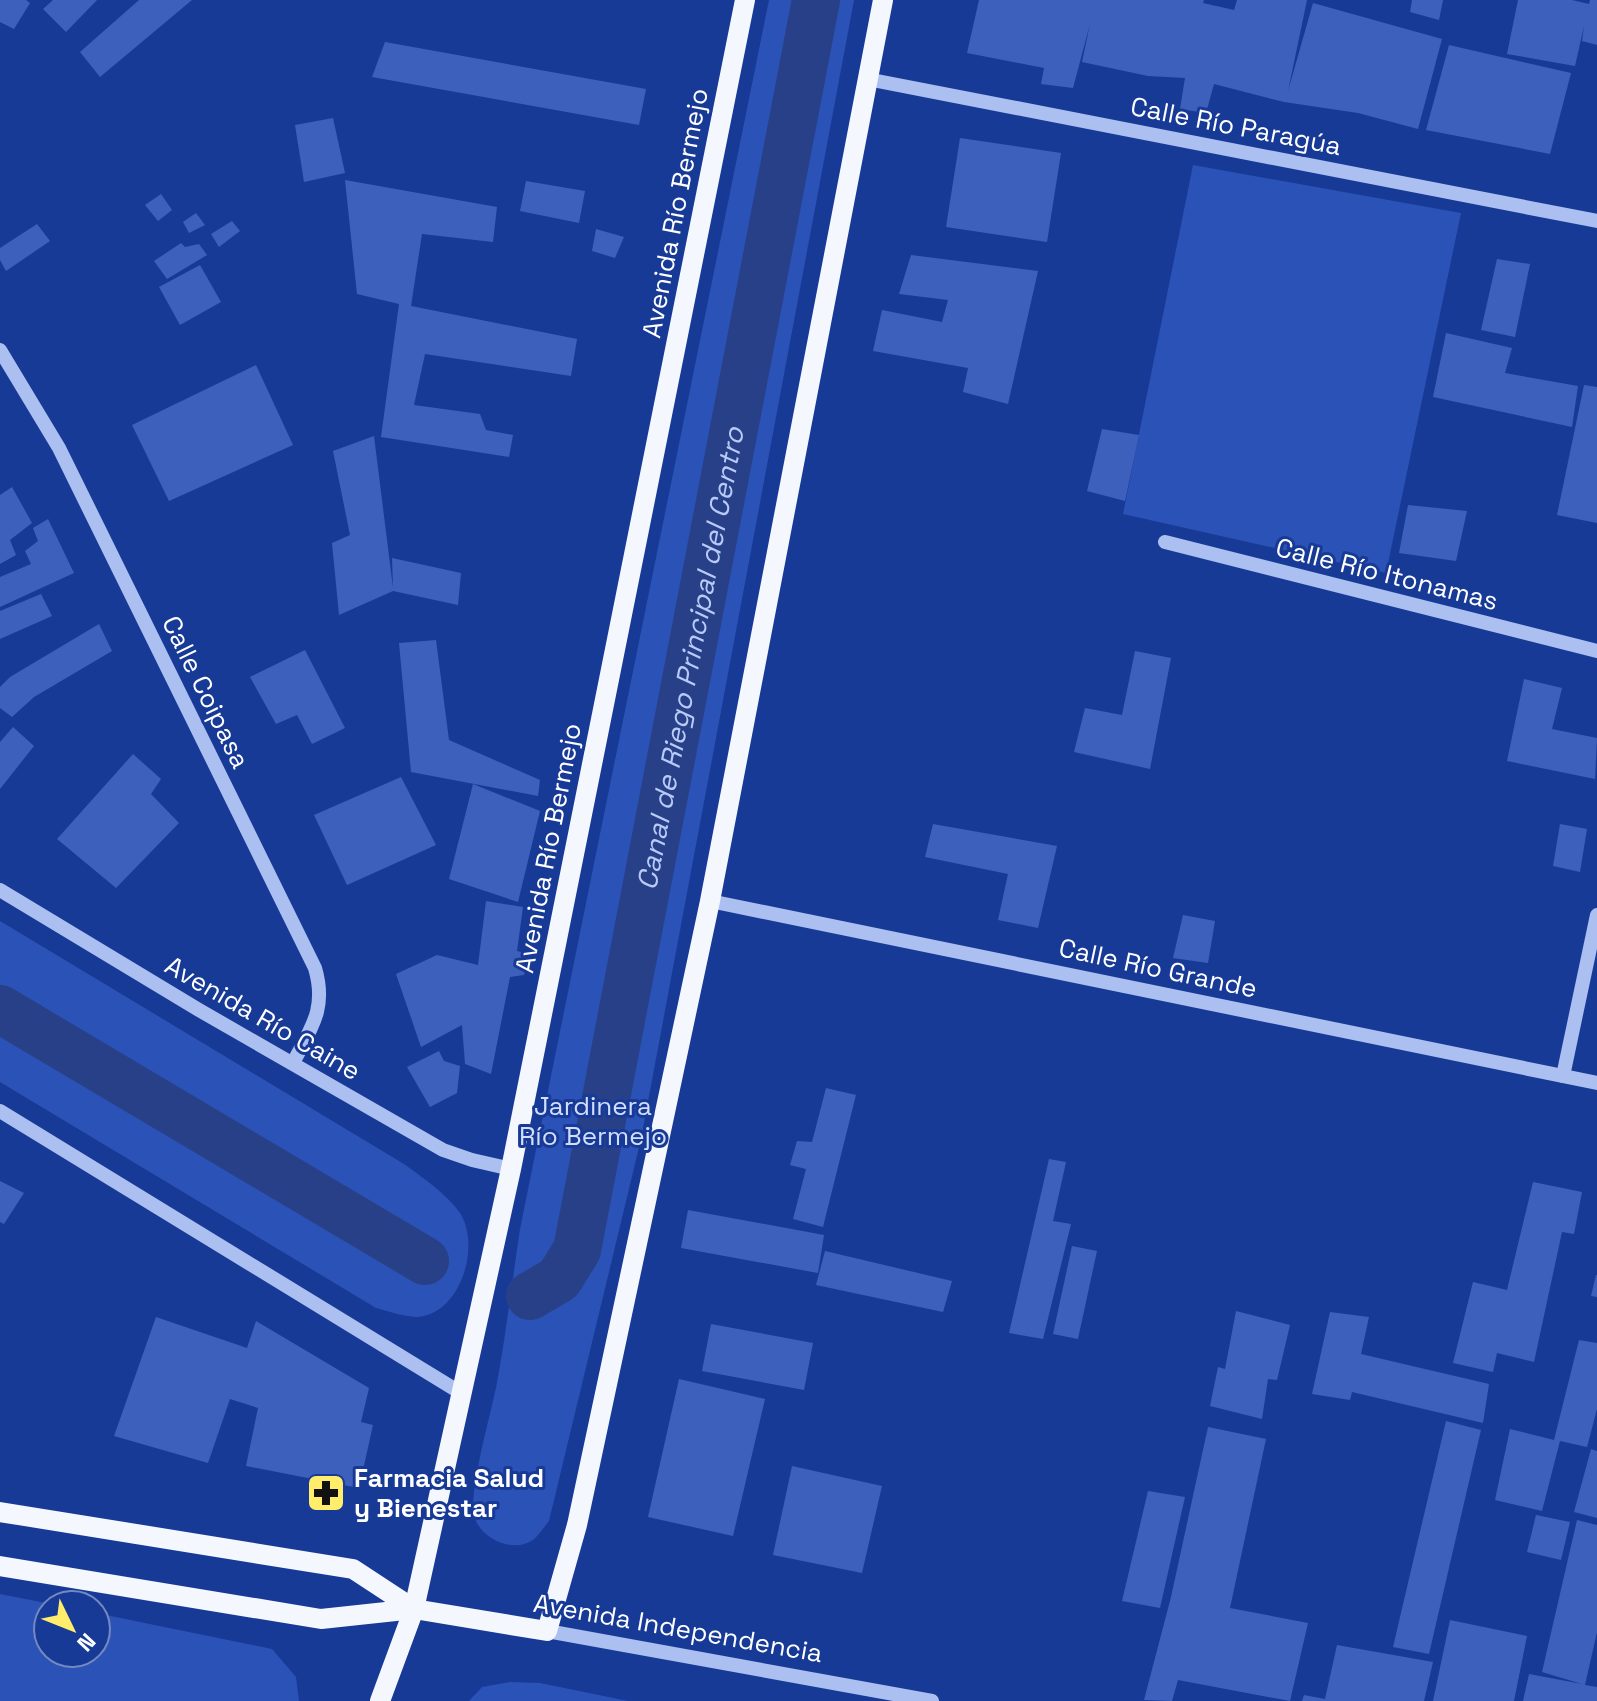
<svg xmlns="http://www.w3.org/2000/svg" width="1597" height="1701" font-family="'Space Grotesk',sans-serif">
	<rect width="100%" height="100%" fill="#183a97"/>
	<g fill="#2b52b6">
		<path d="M769 0H854L641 1139 549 1521C544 1527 539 1535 533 1540 512 1554 479 1538 474 1515 469 1491 490 1416 496 1388 506 1335 512 1282 520 1229Z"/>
		<path d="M1193 165 1461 213 1386 573 1123 514Z"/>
		<path d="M0 921 404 1164C423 1178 446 1193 460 1213 481 1246 461 1313 418 1317 405 1317 388 1311 376 1308L0 1082Z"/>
		<path d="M0 1594 56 1605H48V1653H96V1613L272 1649 296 1677 299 1701H0Z"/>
		<path d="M510 1682 540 1683 628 1701H469L482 1687Z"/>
	</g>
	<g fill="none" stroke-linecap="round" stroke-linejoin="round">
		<g stroke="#284087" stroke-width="48">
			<path d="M0 1009 425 1261"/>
			<path id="s1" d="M530 1296 559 1279 577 1250 816 0"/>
		</g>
	</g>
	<g fill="#3d60bd">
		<path d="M0 0H26L30 3 14 29 0 22Z"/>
		<path d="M53 0H97L66 32 43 9Z"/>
		<path d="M139 0H192L100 77 80 52Z"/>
		<path d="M979 0H1204L1203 3 1234 10 1237 0H1307L1288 91 1313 3 1442 39 1418 129 1358 113 1284 102 1214 84 1206 113 1180 109 1185 78 1148 76 1082 62 1090 24 1073 88 1041 84 1044 68 967 53Z"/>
		<path d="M1412 0H1443L1439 20 1410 12Z"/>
		<path d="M1518 0H1572L1589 4 1590 0H1597V45L1582 41 1584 26 1575 66 1507 54Z"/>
		<path d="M385 42 646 89 639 125 372 77Z"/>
		<path d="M1449 45 1571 73 1550 154 1426 130Z"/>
		<path d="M333 118 345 173 304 182 295 125Z"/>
		<path d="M960 138 1061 153 1047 242 946 227Z"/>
		<path d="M345 180 497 207 493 242 422 234 411 306 577 339 571 376 425 354 414 405 480 414 486 430 513 435 509 457 381 437 399 304 357 294Z"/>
		<path d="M526 181 585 191 579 223 520 211Z"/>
		<path d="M161 194 172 210 158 221 145 205Z"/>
		<path d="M196 213 205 225 189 233 183 222Z"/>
		<path d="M232 221 240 231 219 247 211 234Z"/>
		<path d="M37 224 50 241 6 271 0 260V248Z"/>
		<path d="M596 229 624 237 615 258 592 251Z"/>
		<path d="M181 243 185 247 199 244 207 255 167 279 154 261Z"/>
		<path d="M911 255 1038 271 1008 404 963 392 968 368 873 351 882 310 942 322 948 300 899 294Z"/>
		<path d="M1497 259 1530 264 1515 337 1481 330Z"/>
		<path d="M200 265 221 302 180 325 159 287Z"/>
		<path d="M1446 333 1512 348 1505 373 1578 386 1572 427 1433 397Z"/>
		<path d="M256 365 293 445 169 501 132 425Z"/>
		<path d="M1584 385 1597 387V523L1557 515Z"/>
		<path d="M1102 429 1139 435 1125 501 1087 491Z"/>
		<path d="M374 436 393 588 392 558 461 573 458 605 393 591 339 615 332 543 350 535 333 451Z"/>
		<path d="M12 487 32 523 10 540 16 555 0 564V495Z"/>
		<path d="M1408 505 1467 511 1456 561 1399 553Z"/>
		<path d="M48 519 74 573 0 607V577L31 564 25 551 38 541 33 528Z"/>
		<path d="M41 594 52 616 0 639V611Z"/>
		<path d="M99 624 112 651 34 697 12 717 0 708V687L10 677Z"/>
		<path d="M436 640 449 740 540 780 538 796 411 772 399 643Z"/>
		<path d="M305 650 345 728 312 744 297 715 276 724 250 677Z"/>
		<path d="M1135 651 1171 658 1150 769 1074 752 1085 708 1122 715Z"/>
		<path d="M1524 679 1562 688 1552 729 1597 738 1595 779 1507 761Z"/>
		<path d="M13 727 34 746 0 789V742Z"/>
		<path d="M133 754 161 779 151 794 179 823 116 888 57 839Z"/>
		<path d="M401 777 436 845 347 885 314 815Z"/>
		<path d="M473 784 540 811 518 902 449 879Z"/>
		<path d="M933 824 1057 846 1038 928 998 920 1008 874 925 857Z"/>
		<path d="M1560 824 1587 829 1580 872 1553 866Z"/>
		<path d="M486 901 523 907 517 951 529 954 524 975 510 977 491 1074 465 1064 462 1025 421 1047 396 974 437 955 478 965Z"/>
		<path d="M1183 915 1215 921 1208 963 1173 958Z"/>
		<path d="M439 1051 444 1061 460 1066 457 1093 430 1107 407 1067Z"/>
		<path d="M826 1088 856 1095 823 1227 793 1219 806 1169 790 1165 797 1141 812 1142Z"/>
		<path d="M1049 1159 1066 1162 1053 1221 1071 1224 1043 1339 1009 1333Z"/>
		<path d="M0 1181 24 1193 4 1224 0 1222Z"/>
		<path d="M1533 1182 1582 1192 1574 1234 1562 1232 1534 1362 1497 1353 1493 1372 1453 1363 1473 1282 1507 1290Z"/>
		<path d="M688 1210 824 1235 818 1273 681 1248Z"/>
		<path d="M1072 1246 1097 1251 1078 1339 1053 1334Z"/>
		<path d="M825 1251 952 1281 943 1312 816 1285Z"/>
		<path d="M1596 1275H1597V1297L1591 1296Z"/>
		<path d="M1236 1311 1290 1325 1277 1380 1268 1379 1262 1419 1210 1406 1218 1367 1225 1369Z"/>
		<path d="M1330 1312 1369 1317 1361 1354 1489 1384 1483 1423 1352 1392 1350 1400 1312 1394Z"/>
		<path d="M156 1317 247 1348 256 1321 369 1388 361 1422 373 1425 359 1488 246 1466 258 1408 230 1399 208 1463 114 1436Z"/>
		<path d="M711 1324 813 1343 804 1390 702 1371Z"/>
		<path d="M1579 1340 1597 1343V1409L1587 1447 1560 1441 1542 1511 1495 1500 1510 1429 1554 1440Z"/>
		<path d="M679 1379 765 1399 733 1536 648 1517Z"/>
		<path d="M1446 1421 1481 1430 1429 1654 1393 1647Z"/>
		<path d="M1208 1427 1266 1439 1230 1608 1308 1623 1290 1701 1178 1680 1172 1701 1144 1700 1171 1597Z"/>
		<path d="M1591 1449 1597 1451V1518L1574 1512Z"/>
		<path d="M792 1466 882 1486 862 1573 773 1555Z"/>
		<path d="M1148 1491 1185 1497 1160 1608 1122 1601Z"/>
		<path d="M1536 1515 1570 1522 1561 1560 1527 1552Z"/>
		<path d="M1577 1520 1597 1525V1632L1585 1685 1597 1687V1701H1523L1529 1674 1582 1684 1542 1672Z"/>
		<path d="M1450 1620 1527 1636 1514 1701H1433Z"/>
		<path d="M1337 1645 1433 1662 1424 1701H1302L1304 1695 1325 1699Z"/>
	</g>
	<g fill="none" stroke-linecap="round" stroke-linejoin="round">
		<g stroke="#abbff1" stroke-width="14">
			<path d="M867 79 1597 221"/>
			<path d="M0 350 59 448 315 968C327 1009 311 1028 293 1063"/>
			<path d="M1165 542 1597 651"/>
			<path d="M0 890 199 1010 443 1150 472 1160 511 1169"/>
			<path d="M710 901 1597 1083"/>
			<path d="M1563 1076 1597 915"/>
			<path d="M0 1111 461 1393"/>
			<path d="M547 1631 932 1701"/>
		</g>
		<g stroke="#f5f7ff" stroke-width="20">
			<path d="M0 1512 353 1569 414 1609"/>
			<path d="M0 1566 321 1619 414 1609 547 1631 577 1525 710 901 883 0"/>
			<path d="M380 1701 414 1609 511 1169 745 0"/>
		</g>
	</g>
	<defs>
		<g id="pharmacy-square" transform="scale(2)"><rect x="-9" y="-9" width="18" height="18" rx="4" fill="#ffed6b" stroke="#183a97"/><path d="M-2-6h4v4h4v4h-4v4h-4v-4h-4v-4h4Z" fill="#111"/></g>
	</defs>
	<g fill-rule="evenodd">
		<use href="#pharmacy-square" x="326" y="1493"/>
	</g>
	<g text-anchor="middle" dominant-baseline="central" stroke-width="6" stroke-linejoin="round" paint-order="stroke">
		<g font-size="26" fill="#fff" stroke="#183a97">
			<text transform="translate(1236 126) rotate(11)">Calle Río Paragúa</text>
			<text transform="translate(675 213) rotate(-79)">Avenida Río Bermejo</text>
			<text transform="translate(1387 574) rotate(14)">Calle Río Itonamas</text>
			<text transform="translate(206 692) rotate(64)">Calle Coipasa</text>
			<text transform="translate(548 848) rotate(-79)">Avenida Río Bermejo</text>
			<text transform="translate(1158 968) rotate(12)">Calle Río Grande</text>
			<text transform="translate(263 1018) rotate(30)">Avenida Río Caine</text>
			<text transform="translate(678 1628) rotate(10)">Avenida Independencia</text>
		</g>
		<g font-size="26" fill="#d2defc" stroke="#183a97">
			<text x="593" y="1106">Jardinera<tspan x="593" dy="30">Río Bermejo</tspan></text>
		</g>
		<g font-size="26" font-weight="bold" fill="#fff" stroke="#183a97" text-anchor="start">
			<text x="354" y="1478">Farmacia Salud<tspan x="354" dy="30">y Bienestar</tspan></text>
		</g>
		<g font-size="28" font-style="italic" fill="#b8caf8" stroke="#183a97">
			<text stroke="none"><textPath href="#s1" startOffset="670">Canal de Riego Principal del Centro</textPath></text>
		</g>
	</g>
	<g transform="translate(72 1629) rotate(133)"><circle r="38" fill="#183a97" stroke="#7489c1" stroke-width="2"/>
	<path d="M0-6L14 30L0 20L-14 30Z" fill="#ffed6b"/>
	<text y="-12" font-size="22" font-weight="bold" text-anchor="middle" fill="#ffffff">N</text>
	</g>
</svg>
